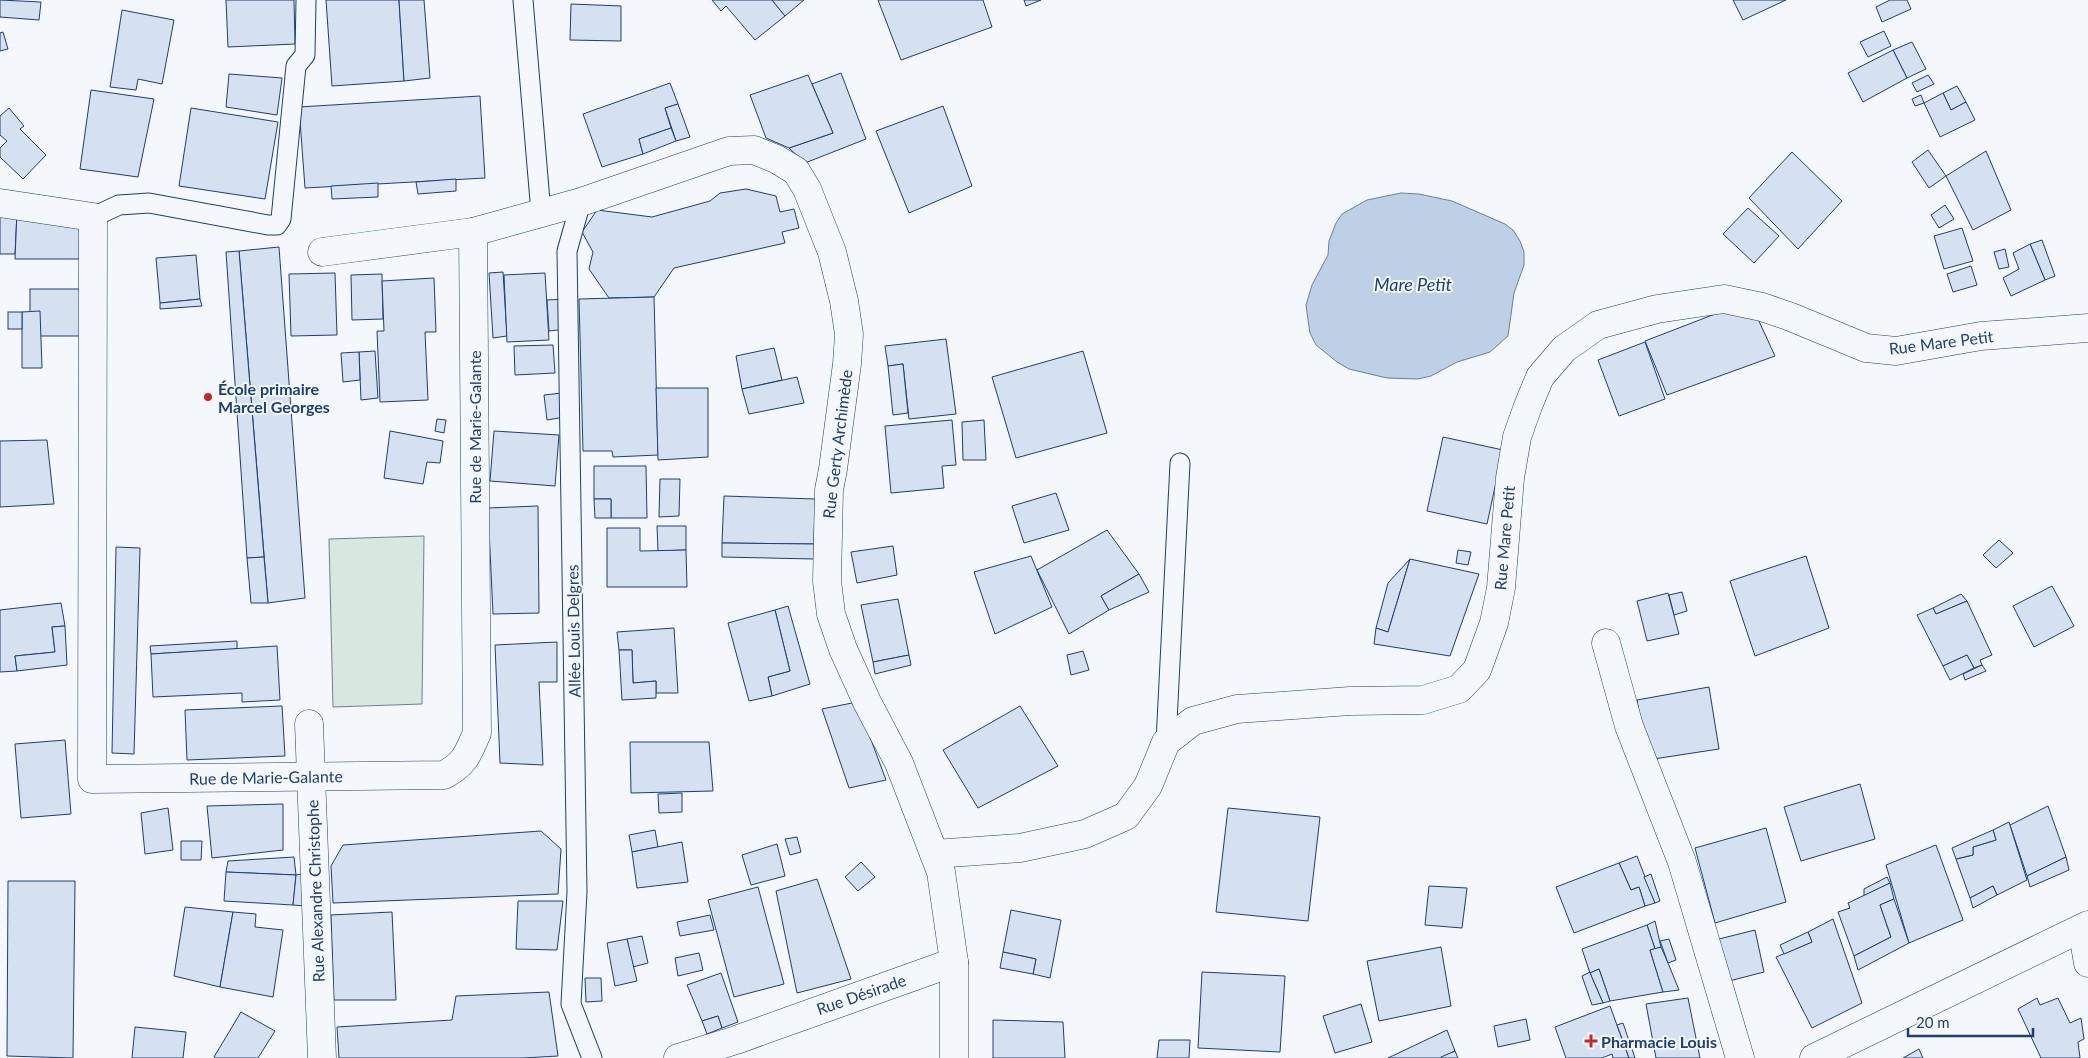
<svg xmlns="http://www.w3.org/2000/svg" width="2088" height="1058" font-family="Lato,sans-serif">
	<rect width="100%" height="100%" fill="#f4f7fb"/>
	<path fill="#d7e8df" stroke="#687fa3" d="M424 536 422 704 333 707 329 539Z"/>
	<path fill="#bed0e5" stroke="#687fa3" d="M1401 193 1419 194 1452 201 1505 224 1513 230 1520 241 1524 252V265L1514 293 1508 336 1490 352 1457 362 1431 376 1418 379 1387 378 1349 369 1337 362 1316 345 1310 333 1308 320 1306 305 1312 285 1328 255 1329 241 1336 223 1342 214 1367 200Z"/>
	<g fill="#d5e0f0" stroke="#1d3f73">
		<path d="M0 0 41 2 39 20 0 17Z"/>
		<path d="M226 0H294L295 44 228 47Z"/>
		<path d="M326 0H399L404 81 332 86Z"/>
		<path d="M399 0H424L430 78 404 81Z"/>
		<path d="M712 0H772L785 16 755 40 726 6 721 11Z"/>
		<path d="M772 0H804L785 16Z"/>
		<path d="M878 0H983L992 27 901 60Z"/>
		<path d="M1024 0H1041L1026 6Z"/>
		<path d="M1733 0H1786L1743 20Z"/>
		<path d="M1890 0H1907L1911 9 1882 22 1876 7Z"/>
		<path d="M571 4 621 6V41L570 40Z"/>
		<path d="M122 10 174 20 162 84 138 79 136 90 110 87Z"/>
		<path d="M1884 31 1891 46 1868 57 1860 42Z"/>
		<path d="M3 32 8 49 0 51V33Z"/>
		<path d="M1912 42 1926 69 1907 78 1893 50Z"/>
		<path d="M1893 50 1907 78 1863 102 1848 73Z"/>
		<path d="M841 73 866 139 805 163 789 148 833 133 812 84Z"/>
		<path d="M229 74 282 78 277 115 226 107Z"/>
		<path d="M808 75 833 133 789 148 766 138 750 95Z"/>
		<path d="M1928 75 1934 84 1917 92 1912 83Z"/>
		<path d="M670 83 678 104 665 108 671 128 639 139 643 154 602 167 583 114Z"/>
		<path d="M1957 86 1966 102 1951 110 1943 93Z"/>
		<path d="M91 90 154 99 138 177 80 169Z"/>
		<path d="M1943 93 1951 110 1966 102 1975 120 1940 137 1924 103Z"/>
		<path d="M1921 95 1924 103 1915 106 1912 99Z"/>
		<path d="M480 96 485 178 305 188 299 107Z"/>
		<path d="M678 104 690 137 676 141 665 108Z"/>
		<path d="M943 106 972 186 909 213 876 131Z"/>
		<path d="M9 108 24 126 20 129 46 155 23 179 0 157V148L7 141 0 135V116Z"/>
		<path d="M191 108 278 122 265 199 179 186Z"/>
		<path d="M671 128 676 141 643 154 639 139Z"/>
		<path d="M1928 150 1946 176 1929 188 1912 162Z"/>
		<path d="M1986 151 2011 210 1973 230 1946 176Z"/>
		<path d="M1792 152 1842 201 1798 249 1749 198Z"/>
		<path d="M456 179V191L418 194 416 182Z"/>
		<path d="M378 183V197L332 199 331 186Z"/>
		<path d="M746 189 776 196 780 212 794 209 799 228 782 232 785 243 674 268 654 297 609 298 589 269 593 252 582 232 597 210 652 217 710 201 720 193Z"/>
		<path d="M1945 205 1954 219 1939 228 1931 215Z"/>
		<path d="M1748 208 1779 236 1754 263 1723 234Z"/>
		<path d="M0 211 17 212 15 254H0Z"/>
		<path d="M17 212 88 220V259H15Z"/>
		<path d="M1962 228 1973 261 1944 269 1934 236Z"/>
		<path d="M2042 240 2055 276 2045 280 2030 244Z"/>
		<path d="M2030 244 2045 280 2011 296 2003 278 2019 269 2013 253Z"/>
		<path d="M279 247 305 598 268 603 239 251Z"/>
		<path d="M2005 249 2009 267 1999 269 1994 252Z"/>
		<path d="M239 251 264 557 247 558 226 252Z"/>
		<path d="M196 255 200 299 160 303 156 258Z"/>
		<path d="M1971 266 1977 285 1953 292 1947 274Z"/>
		<path d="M503 272 507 336 493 338 489 273Z"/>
		<path d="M335 273 337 335 291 336 289 274Z"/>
		<path d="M545 273 549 340 507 342 504 275Z"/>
		<path d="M382 274 383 319 352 320 351 275Z"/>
		<path d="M434 278 436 332H425L428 400 380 402 377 331H384L382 281Z"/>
		<rect x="30" y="289" width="58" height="47"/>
		<path d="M654 297 658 455 613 457 612 451H583L579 299Z"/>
		<path d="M200 299 202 306 160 309V303Z"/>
		<path d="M565 299 567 329 549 331 547 300Z"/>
		<path d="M1728 309 1758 319 1775 356 1667 395 1645 341Z"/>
		<path d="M40 311 42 368H22V312Z"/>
		<rect x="8" y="312" width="14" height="17"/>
		<path d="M946 339 956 414 909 419 903 364 888 366 885 346Z"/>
		<path d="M1645 342 1665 399 1619 416 1598 360Z"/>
		<path d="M553 345 555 373 515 375 514 346Z"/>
		<path d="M774 348 782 380 742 389 736 356Z"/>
		<path d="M375 351 378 398 361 400 359 352Z"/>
		<path d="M1083 351 1107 433 1016 458 992 377Z"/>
		<path d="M359 352 360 380 343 382 341 353Z"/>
		<path d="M903 364 908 413 893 415 888 366Z"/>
		<path d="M797 377 804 403 749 414 742 389Z"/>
		<path d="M656 388H708V457L658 460Z"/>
		<path d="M562 393 565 417 547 420 544 395Z"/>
		<path d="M437 419 446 420 444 433 435 431Z"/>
		<path d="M952 420 956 465 942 466 944 488 891 493 885 426Z"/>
		<path d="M984 420 986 460H963L962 422Z"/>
		<path d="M390 431 443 441 440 463 427 462 423 484 384 478Z"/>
		<path d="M494 431 559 435 555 486 490 481Z"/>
		<path d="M1443 437 1503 450 1487 524 1427 511Z"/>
		<path d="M47 440 54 504 0 507V441Z"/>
		<path d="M594 466H646L647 518H611V499H594Z"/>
		<path d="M660 479H680L679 516 659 517Z"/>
		<path d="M1056 493 1069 530 1024 543 1012 506Z"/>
		<path d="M724 496 815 499 814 544 722 543Z"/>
		<path d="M594 499H611V518H595Z"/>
		<path d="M538 506 539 613 493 614 488 508Z"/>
		<path d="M657 526H686V550L658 551Z"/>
		<path d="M607 528H640V551L686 550 687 587H607Z"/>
		<path d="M1107 530 1139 574 1101 596 1109 610 1069 634 1037 570Z"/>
		<path d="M1999 540 2013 553 1996 568 1983 555Z"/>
		<path d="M722 543 814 544V559L722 557Z"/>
		<path d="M893 546 897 575 857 583 851 552Z"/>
		<path d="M116 547 140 548 134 754 112 753Z"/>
		<path d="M1458 550 1471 552 1468 565 1456 563Z"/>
		<path d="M1031 556 1052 607 995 634 974 572Z"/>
		<path d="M1806 556 1829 628 1755 656 1730 581Z"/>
		<path d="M264 557 268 603H251L247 558Z"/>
		<path d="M1410 559 1388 632 1376 628 1388 583Z"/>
		<path d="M1410 559 1479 574 1450 656 1374 644 1376 628 1388 632Z"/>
		<path d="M1139 574 1149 592 1109 610 1101 596Z"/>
		<path d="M2052 586 2074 626 2034 647 2013 606Z"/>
		<path d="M1682 592 1687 611 1674 615 1669 595Z"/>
		<path d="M1668 593 1679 634 1647 641 1637 601Z"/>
		<path d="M1961 594 1967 601 1936 614 1933 608Z"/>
		<path d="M898 599 909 655 873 662 861 605Z"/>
		<path d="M1967 601 1992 655 1980 660 1982 665 1974 668 1967 655 1943 666 1917 615 1933 608 1936 614Z"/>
		<path d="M61 603 65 626 52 627 55 652 15 656 17 671 0 672V610Z"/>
		<path d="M788 606 810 684 772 696 768 677 790 671 775 610Z"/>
		<path d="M775 610 790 671 768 677 772 696 749 701 728 623Z"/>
		<path d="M65 626 67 665 17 671 15 656 55 652 52 627Z"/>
		<path d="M674 628 678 693H656V681L633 683 632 650H619L617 632Z"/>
		<path d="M237 641V649L151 654 150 646Z"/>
		<path d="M557 642V682H539L543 765 500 763 495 645Z"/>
		<path d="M277 646 280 700 242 702V693L153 697 151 654Z"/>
		<path d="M619 650H632L633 683 656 681V698L622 700Z"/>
		<path d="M1083 651 1089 670 1071 675 1067 655Z"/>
		<path d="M909 655 911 665 875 674 873 662Z"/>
		<path d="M1967 655 1974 668 1950 680 1943 666Z"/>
		<path d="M1982 665 1986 671 1965 680 1963 674Z"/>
		<path d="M1709 687 1719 749 1647 760 1637 700Z"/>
		<path d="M857 702 886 780 849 788 822 709Z"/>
		<path d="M282 706 285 756 187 760 185 710Z"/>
		<path d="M1020 706 1058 766 978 808 943 750Z"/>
		<path d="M65 740 71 814 21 818 15 744Z"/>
		<path d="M630 742H709L713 791 631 793Z"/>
		<path d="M1860 784 1875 839 1801 861 1784 807Z"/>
		<path d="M682 793V812L659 813 658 794Z"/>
		<path d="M283 804V850L212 858 207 806Z"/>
		<path d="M2048 806 2066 857 2027 876 2010 825Z"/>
		<path d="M168 808 173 850 145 854 141 813Z"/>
		<path d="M1228 808 1320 817 1308 921 1216 912Z"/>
		<path d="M2009 822 2027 880 1997 895 1993 886 1970 898 1956 859 1973 855V847L1996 840 1993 830Z"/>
		<path d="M1766 828 1786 902 1715 923 1695 848Z"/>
		<path d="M655 830 658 847 632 852 629 835Z"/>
		<path d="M1993 830 1996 840 1973 847V855L1956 859 1952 848Z"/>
		<path d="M541 831 561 849 558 894 333 903 331 866 343 845Z"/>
		<path d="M797 837 801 852 790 855 785 839Z"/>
		<path d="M181 841H202L201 860H181Z"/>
		<path d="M682 842 688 882 637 888 632 852Z"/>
		<path d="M777 844 785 876 751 885 742 855Z"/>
		<path d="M1936 845 1963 920 1909 943 1886 865Z"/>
		<path d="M1637 856 1655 903 1645 906 1639 887 1631 890 1619 863Z"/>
		<path d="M294 857 296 875 226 872 228 861Z"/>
		<path d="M2066 857 2069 870 2030 887 2027 876Z"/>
		<path d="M861 862 875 877 858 891 845 877Z"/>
		<path d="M1619 863 1631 890 1639 887 1645 906 1574 933 1556 887Z"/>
		<path d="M226 872 296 875 293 905 224 901Z"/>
		<path d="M307 873 305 906 293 905 296 875Z"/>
		<path d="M1651 874 1660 901 1655 903 1644 877Z"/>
		<path d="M1887 877 1890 883 1864 896V889Z"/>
		<path d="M817 879 851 979 797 993 776 891Z"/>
		<path d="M8 881H75L73 1058 7 1056Z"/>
		<path d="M1890 883 1894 899 1880 905 1891 937 1854 956 1838 912 1850 908 1848 903Z"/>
		<path d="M1429 886 1467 888 1462 928 1425 925Z"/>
		<path d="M1993 886 1997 895 1973 908 1970 898Z"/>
		<path d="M758 887 784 984 734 997 708 900Z"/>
		<path d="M1894 899 1909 943 1858 970 1854 956 1891 937 1880 905Z"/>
		<path d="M518 901H563L557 950 516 949Z"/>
		<path d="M185 907 233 912 220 987 174 976Z"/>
		<path d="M1011 910 1061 920 1050 978 1033 974 1036 959 1003 952Z"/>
		<path d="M233 912 256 914 255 927 283 930 273 997 220 987Z"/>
		<path d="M392 912 396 1000H334L331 915Z"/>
		<path d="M710 915 714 930 680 936 677 922Z"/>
		<path d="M1833 919 1862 1003 1812 1028 1776 957 1812 942 1808 932Z"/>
		<path d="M1655 921 1661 947 1655 949 1647 925Z"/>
		<path d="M1647 925 1655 949 1650 950 1663 992 1610 1001 1599 969 1590 973 1582 949Z"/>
		<path d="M1755 930 1764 972 1729 981 1719 939Z"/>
		<path d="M1808 932 1812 942 1784 954 1780 945Z"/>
		<path d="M642 936 648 963 633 967 627 939Z"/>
		<path d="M627 939 637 981 615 986 607 943Z"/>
		<path d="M1669 939 1676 960 1668 963 1660 941Z"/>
		<path d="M1441 947 1451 1006 1379 1021 1367 961Z"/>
		<path d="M1661 947 1668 963 1679 990 1663 992 1650 950Z"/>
		<path d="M1003 952 1036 959 1033 974 1000 968Z"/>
		<path d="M699 953 703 970 678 976 675 958Z"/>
		<path d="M1599 969 1610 1001 1603 1003 1590 973Z"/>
		<path d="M1202 972 1285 976 1280 1052 1198 1048Z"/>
		<path d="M1590 972V973L1603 1003 1592 1005 1582 976Z"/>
		<path d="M721 973 738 1022 722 1028 718 1016 702 1021 687 985Z"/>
		<path d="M585 978H601L602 1001 586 1002Z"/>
		<path d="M549 992 558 1056 523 1058H339L337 1027 452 1020 456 996Z"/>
		<path d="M1688 998 1700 1058H1656L1646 1004Z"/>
		<path d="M2037 998 2040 1005 2058 998 2070 1023 2081 1018 2084 1039 2078 1042 2080 1058H2041L2018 1009Z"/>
		<path d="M1361 1004 1372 1042 1335 1053 1323 1016Z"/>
		<path d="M1610 1006 1629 1058H1613L1612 1054 1602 1058H1566L1555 1027Z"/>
		<path d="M241 1012 275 1031 258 1058H216L214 1057Z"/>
		<path d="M718 1016 722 1028 707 1034 702 1021Z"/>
		<path d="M1526 1019 1530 1040 1498 1047 1494 1026Z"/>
		<path d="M993 1020 1063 1022 1065 1058H993Z"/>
		<path d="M1623 1023 1635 1058H1629L1617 1025Z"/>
		<path d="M135 1027 186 1032 183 1058H132Z"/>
		<path d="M1447 1030 1455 1051 1441 1058H1388Z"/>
		<path d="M1159 1040H1190L1189 1058H1157Z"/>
		<path d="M1919 1049 1923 1058H1903Z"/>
		<path d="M1455 1051 1458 1058H1441V1057Z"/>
	</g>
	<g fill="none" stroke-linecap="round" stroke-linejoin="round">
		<g stroke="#1d3f73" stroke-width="21">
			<g id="lane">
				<path d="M523 0 541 213"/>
				<path d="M581 202 567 251 577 892 571 1004 592 1058"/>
				<path d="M93 217 119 205 149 203 268 225H277L281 219 296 66 305 55 306 0"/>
				<path d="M1166 742 1180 463"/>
			</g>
		</g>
		<g stroke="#1d3f73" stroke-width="29">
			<g id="street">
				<path d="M0 203 93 217 92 779 444 775C466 763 467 755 477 733L473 232"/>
				<path d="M322 252 473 232 581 202 729 151 754 150 776 159 796 171 807 189 832 252 844 301 849 334 847 364 833 469 829 490 827 581 831 614 843 649 867 702 899 763 941 872 954 962V1058"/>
				<path d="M1606 643 1629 726 1682 862 1740 1058"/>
				<path d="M309 724 322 1058"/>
				<path d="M934 854 1020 848 1085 834 1126 816 1148 786 1166 742 1193 721 1237 709 1350 701 1423 700 1459 689 1477 670 1494 623 1501 588 1510 478 1517 437 1528 406 1540 377 1564 349 1598 325 1657 309 1724 299 1762 307 1791 317 1866 348 1896 351 1981 336 2088 328"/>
				<path d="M2082 928 2088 963"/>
				<path d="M678 1058 736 1040 954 962"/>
			</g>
		</g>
		<g stroke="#1d3f73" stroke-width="29">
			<path id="secondary" d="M1814 1058 2088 925"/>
		</g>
		<use href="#lane" stroke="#f4f7fb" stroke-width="19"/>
		<use href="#street" stroke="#f4f7fb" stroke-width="28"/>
		<use href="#secondary" stroke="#f4f7fb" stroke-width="28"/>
	</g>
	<g fill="#c62828" stroke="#f4f7fb" stroke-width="2">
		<circle cx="208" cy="397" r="5"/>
		<path d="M1588.5 1033.5h5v5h5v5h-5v5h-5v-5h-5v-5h5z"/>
	</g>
	<g text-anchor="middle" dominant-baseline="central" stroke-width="4" stroke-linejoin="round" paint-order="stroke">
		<g font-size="16" fill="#1d3f73" stroke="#f4f7fb">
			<text transform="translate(1941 342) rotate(-7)">Rue Mare Petit</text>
			<text transform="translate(474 427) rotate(-90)">Rue de Marie-Galante</text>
			<text transform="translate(837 444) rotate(-83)">Rue Gerty Archimède</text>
			<text transform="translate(1504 538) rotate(-85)">Rue Mare Petit</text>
			<text transform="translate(573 631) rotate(-91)">Allée Louis Delgres</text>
			<text transform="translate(266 777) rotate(-1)">Rue de Marie-Galante</text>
			<text transform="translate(315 891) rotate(-92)">Rue Alexandre Christophe</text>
			<text transform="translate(861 994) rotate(-19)">Rue Désirade</text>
		</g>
		<g font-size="16" font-weight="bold" fill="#1d3f73" stroke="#f4f7fb" text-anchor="start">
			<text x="218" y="388">École primaire<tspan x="218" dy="18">Marcel Georges</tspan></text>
			<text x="1601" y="1041">Pharmacie Louis</text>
		</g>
		<g font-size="18" font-style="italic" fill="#1d3f73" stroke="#f4f7fb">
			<text x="1413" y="284">Mare Petit</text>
		</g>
	</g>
	<path d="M1908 1028v8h125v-8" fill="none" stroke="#1d3f73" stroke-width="2.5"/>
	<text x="1916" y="1028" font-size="15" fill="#1d3f73" stroke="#f4f7fb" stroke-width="4" paint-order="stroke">20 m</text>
</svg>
